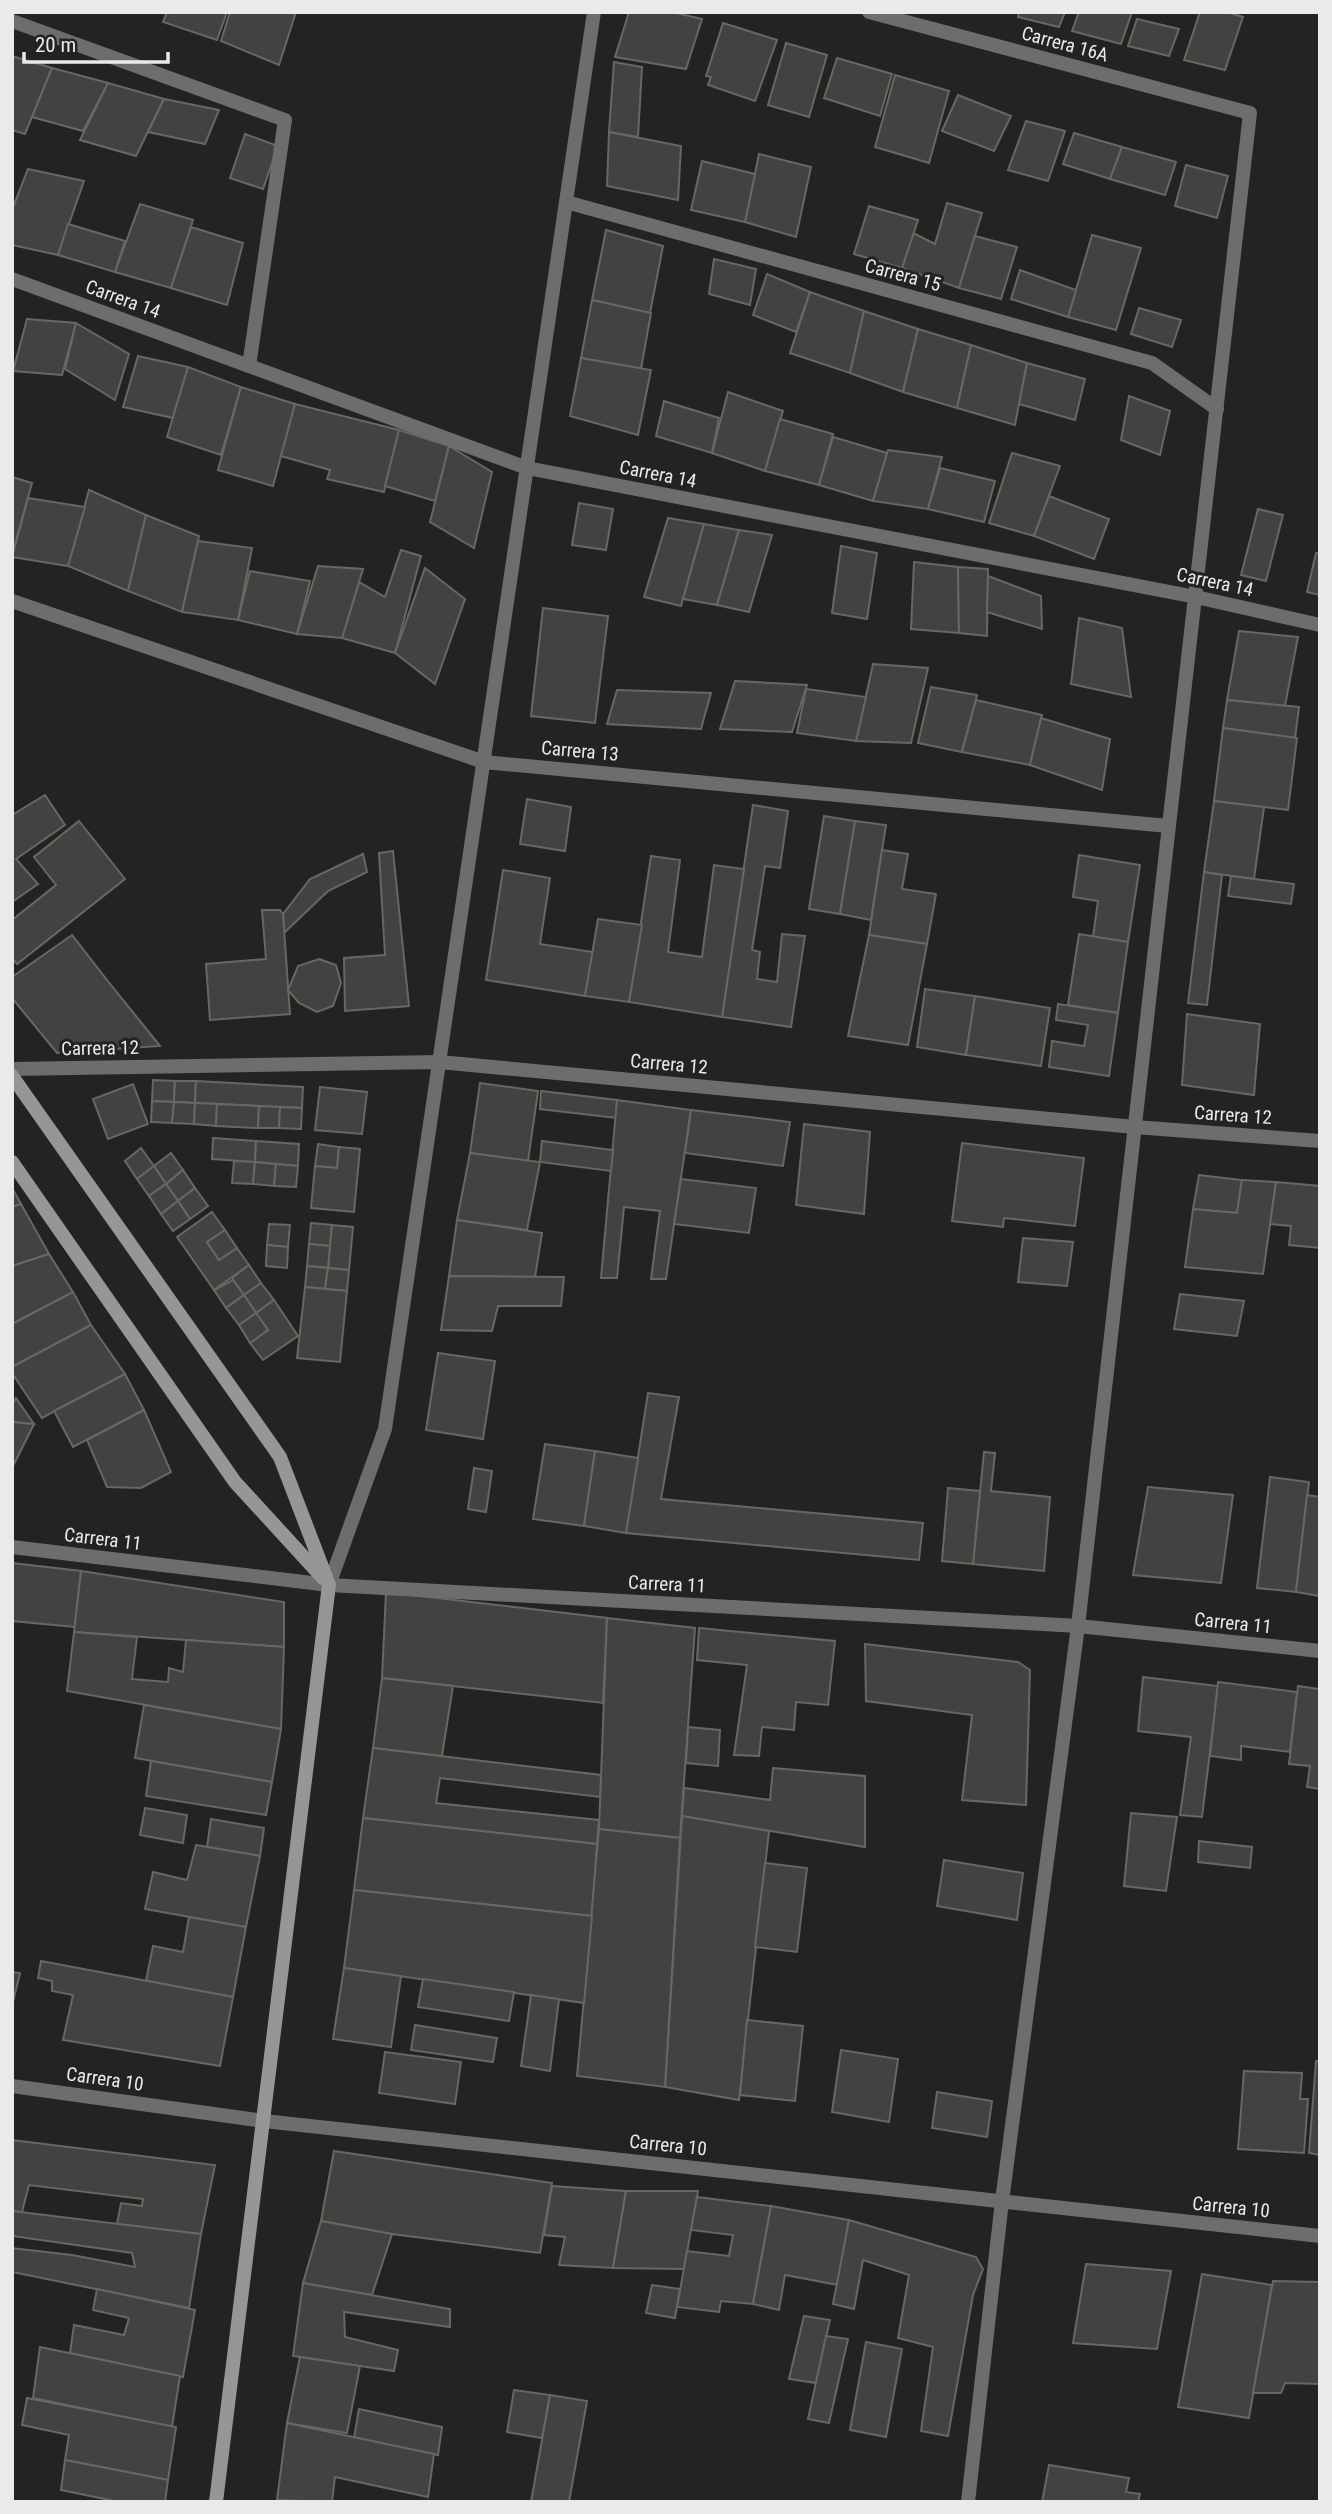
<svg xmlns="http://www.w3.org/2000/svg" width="1332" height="2514" font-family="'Roboto Condensed',sans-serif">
	<rect width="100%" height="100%" fill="#232422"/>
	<g fill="#424240" stroke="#676764" stroke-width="2">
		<path d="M167 12H227L217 40 163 22Z"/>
		<path d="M230 12H296L279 65 221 41Z"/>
		<path d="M629 12H672L702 19 686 69 615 57Z"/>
		<path d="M1019 12H1065L1059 27 1018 17Z"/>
		<path d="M1079 12H1132L1121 44 1072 31Z"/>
		<path d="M1200 12H1227L1243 17 1225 70 1184 60Z"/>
		<path d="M1137 19 1179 29 1169 56 1128 46Z"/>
		<path d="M723 23 777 40 755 101 708 85 711 77 706 76Z"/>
		<path d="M786 43 827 55 809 117 768 105Z"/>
		<path d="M12 56 52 68 25 134 12 130Z"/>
		<path d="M837 58 892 74 880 116 824 98Z"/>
		<path d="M614 62 642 67 638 137 609 132Z"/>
		<path d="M52 68 108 83 83 131 32 117Z"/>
		<path d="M895 75 949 91 929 163 875 147Z"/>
		<path d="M108 83 164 99 136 156 80 140Z"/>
		<path d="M958 95 1011 116 994 151 942 131Z"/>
		<path d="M164 99 219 110 205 144 148 132Z"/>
		<path d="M1026 121 1065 131 1048 181 1008 170Z"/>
		<path d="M609 132 681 146 678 200 607 186Z"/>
		<path d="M1074 133 1122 147 1110 179 1063 164Z"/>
		<path d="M245 134 278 146 263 189 230 178Z"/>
		<path d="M1122 147 1176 162 1165 195 1110 179Z"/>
		<path d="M759 154 811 167 796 237 745 222Z"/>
		<path d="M702 161 755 174 745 222 691 210Z"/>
		<path d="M1186 165 1228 176 1217 218 1175 206Z"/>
		<path d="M28 169 84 181 58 255 12 245V210Z"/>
		<path d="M947 203 982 213 959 288 902 268 913 233 935 244Z"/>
		<path d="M140 204 193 220 171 288 115 272Z"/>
		<path d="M869 206 918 220 902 268 854 254Z"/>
		<path d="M68 224 125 241 115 272 58 255Z"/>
		<path d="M191 227 243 243 227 305 171 288Z"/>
		<path d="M606 230 663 246 650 313 592 300Z"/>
		<path d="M1092 235 1141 248 1116 330 1068 317Z"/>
		<path d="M975 236 1017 247 1001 299 959 288Z"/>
		<path d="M714 259 756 269 750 305 709 294Z"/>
		<path d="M1020 270 1076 290 1068 317 1011 299Z"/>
		<path d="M767 274 810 292 796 332 753 315Z"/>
		<path d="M810 292 864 311 850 373 790 353Z"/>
		<path d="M592 300 651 313 641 369 581 358Z"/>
		<path d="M1139 308 1181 320 1172 347 1131 334Z"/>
		<path d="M864 311 918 329 903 392 850 373Z"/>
		<path d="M27 319 76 323 62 375 13 371Z"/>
		<path d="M76 323 129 354 115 400 65 369Z"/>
		<path d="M918 329 971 345 957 408 903 392Z"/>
		<path d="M971 345 1027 363 1015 425 957 408Z"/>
		<path d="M138 356 188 367 173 418 123 407Z"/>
		<path d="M581 358 651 370 638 435 570 416Z"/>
		<path d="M1027 363 1085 379 1075 420 1019 404Z"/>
		<path d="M188 367 241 387 221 455 167 437Z"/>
		<path d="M241 387 295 404 273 486 218 470Z"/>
		<path d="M728 392 783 411 765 471 712 453Z"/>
		<path d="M1129 396 1170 411 1160 455 1121 440Z"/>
		<path d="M664 401 719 418 712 453 656 436Z"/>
		<path d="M295 404 399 430 384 492 327 479 330 470 281 456Z"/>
		<path d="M780 419 833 434 819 485 765 471Z"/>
		<path d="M399 430 449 446 435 501 385 486Z"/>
		<path d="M833 437 887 453 873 501 819 485Z"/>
		<path d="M449 446 492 472 474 548 430 522Z"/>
		<path d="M888 450 942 457 928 509 873 501Z"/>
		<path d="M1012 453 1060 466 1034 536 989 523Z"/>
		<path d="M940 468 995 481 984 522 928 509Z"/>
		<path d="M12 477 32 483 12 555Z"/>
		<path d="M89 490 146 515 128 591 68 566Z"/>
		<path d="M1049 496 1109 519 1094 559 1034 536Z"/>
		<path d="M28 498 85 507 68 566 12 557Z"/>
		<path d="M579 503 613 509 606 550 572 545Z"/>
		<path d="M1258 509 1283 515 1266 581 1241 575Z"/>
		<path d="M146 515 199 536 182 612 128 591Z"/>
		<path d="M668 518 704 524 681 606 644 597Z"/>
		<path d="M704 524 739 530 717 605 683 599Z"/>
		<path d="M739 530 772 535 749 612 717 605Z"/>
		<path d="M198 541 252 548 238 620 182 612Z"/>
		<path d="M841 546 877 553 867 619 832 613Z"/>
		<path d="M401 550 421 556 395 653 342 638 359 582 385 597Z"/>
		<path d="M1316 553 1320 554V595L1307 592Z"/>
		<path d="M914 562 958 567 959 633 911 629Z"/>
		<path d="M318 566 363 569 342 638 297 634Z"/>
		<path d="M958 567 988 569 987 636 959 633Z"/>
		<path d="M425 568 465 599 435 684 395 653Z"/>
		<path d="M250 571 310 581 297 634 238 620Z"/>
		<path d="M988 576 1041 596 1042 629 987 612Z"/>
		<path d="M543 608 608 616 595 723 531 716Z"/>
		<path d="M1079 618 1122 628 1131 697 1071 684Z"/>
		<path d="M1239 631 1298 637 1285 706 1227 700Z"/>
		<path d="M873 664 928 668 911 743 856 741Z"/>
		<path d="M735 681 807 685 792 732 720 729Z"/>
		<path d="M931 687 977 695 962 752 918 743Z"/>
		<path d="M806 689 866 697 856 741 797 733Z"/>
		<path d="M617 690 711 693 701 729 607 724Z"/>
		<path d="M976 700 1042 715 1030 765 962 752Z"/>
		<path d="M1227 700 1299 707 1295 738 1223 728Z"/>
		<path d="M1041 718 1110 739 1102 790 1030 765Z"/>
		<path d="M1223 728 1297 738 1288 810 1214 801Z"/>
		<path d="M45 795 65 825 16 859 38 884 12 902V815Z"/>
		<path d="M527 799 571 807 565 851 520 844Z"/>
		<path d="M1214 801 1264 807 1254 879 1204 872Z"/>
		<path d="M753 805 788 811 780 868 765 866 752 950 760 952 757 979 777 982 782 934 805 936 791 1027 722 1017Z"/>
		<path d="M824 816 855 821 840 914 809 909Z"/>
		<path d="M79 821 125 879 17 964 12 958V920L56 885 34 857Z"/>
		<path d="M855 821 886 825 871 920 840 914Z"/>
		<path d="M882 850 908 854 902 889 936 894 927 944 869 935Z"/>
		<path d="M393 851 409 1006 345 1011 344 958 385 955 379 853Z"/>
		<path d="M363 854 367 872 328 891 284 933 283 914 310 879Z"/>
		<path d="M1079 855 1140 865 1128 942 1093 937 1098 901 1073 897Z"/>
		<path d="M651 856 680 860 668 952 702 957 714 865 744 869 722 1017 629 1002Z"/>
		<path d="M503 870 550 878 540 944 593 952 585 996 486 980Z"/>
		<path d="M1204 872 1222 875 1207 1005 1188 1003Z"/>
		<path d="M1231 876 1294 884 1291 904 1228 896Z"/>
		<path d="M262 910H280L283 914 290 1014 210 1020 206 964 266 959Z"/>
		<path d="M598 919 642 925 629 1002 585 996Z"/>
		<path d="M1079 934 1128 942 1118 1013 1068 1005Z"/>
		<path d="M72 935 107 980 160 1046 57 1053 12 998V977Z"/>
		<path d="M869 935 927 944 908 1045 848 1036Z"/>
		<path d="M319 959 336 965 341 983 333 1006 317 1012 299 1003 288 990 298 966Z"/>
		<path d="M925 989 975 996 966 1055 917 1047Z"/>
		<path d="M975 996 1050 1008 1041 1066 966 1055Z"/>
		<path d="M1058 1004 1118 1013 1109 1076 1049 1067 1052 1041 1084 1046 1088 1025 1056 1020Z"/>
		<path d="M1187 1014 1260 1024 1254 1095 1182 1085Z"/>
		<path d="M153 1080 175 1081 174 1102 152 1101Z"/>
		<path d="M175 1081H196L195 1103 174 1102Z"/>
		<path d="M196 1081 303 1087 302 1108 195 1103Z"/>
		<path d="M480 1083 538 1091 528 1161 470 1153Z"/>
		<path d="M133 1084 148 1124 108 1139 93 1099Z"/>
		<path d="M320 1087 367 1092 362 1134 315 1130Z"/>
		<path d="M541 1091 617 1100 616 1118 540 1109Z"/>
		<path d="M617 1100 691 1110 666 1279H651L660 1211 624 1207 617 1278H601Z"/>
		<path d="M152 1101 174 1102 172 1123 151 1122Z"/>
		<path d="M174 1102 195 1103 194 1124 172 1123Z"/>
		<path d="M195 1103 217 1104 216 1126 194 1124Z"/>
		<path d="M217 1104 259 1106 258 1128 216 1126Z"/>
		<path d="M259 1106 280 1107 279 1128H258Z"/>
		<path d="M280 1107 302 1108 301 1129 279 1128Z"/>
		<path d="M691 1110 790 1122 783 1166 685 1153Z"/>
		<path d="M804 1124 870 1132 864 1214 796 1205Z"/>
		<path d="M213 1138 256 1141 255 1162 212 1159Z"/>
		<path d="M256 1141 299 1144 298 1166 255 1162Z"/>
		<path d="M542 1141 613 1150 611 1171 540 1162Z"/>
		<path d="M962 1143 1084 1158 1075 1226 1004 1218 1003 1227 952 1221Z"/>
		<path d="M318 1144 339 1147 337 1168 315 1166Z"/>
		<path d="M339 1147 360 1149 354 1212 311 1208 315 1166 337 1168Z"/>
		<path d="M141 1148 154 1166 137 1179 125 1161Z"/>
		<path d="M171 1153 183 1170 166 1184 154 1166Z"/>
		<path d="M470 1153 540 1162 527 1230 457 1220Z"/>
		<path d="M234 1161 255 1162 253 1184 232 1183Z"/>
		<path d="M255 1162 276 1164 274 1186 253 1184Z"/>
		<path d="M276 1164 298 1166 296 1187 274 1186Z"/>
		<path d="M154 1166 166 1184 149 1196 137 1179Z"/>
		<path d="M183 1170 195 1188 178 1201 166 1184Z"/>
		<path d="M1199 1175 1242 1180 1237 1213 1193 1209Z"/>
		<path d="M681 1179 756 1188 749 1233 674 1224Z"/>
		<path d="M1242 1180 1276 1182 1263 1274 1185 1267 1193 1209 1237 1213Z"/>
		<path d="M1276 1182 1320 1186V1248L1289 1245 1291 1226 1270 1224Z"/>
		<path d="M166 1184 178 1201 161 1214 149 1196Z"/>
		<path d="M12 1188 21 1204 12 1207Z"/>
		<path d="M195 1188 208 1206 190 1219 178 1201Z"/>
		<path d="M178 1201 190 1219 173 1231 161 1214Z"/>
		<path d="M21 1204 49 1254 12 1266V1207Z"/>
		<path d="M212 1212 225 1230 207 1242 219 1260 237 1248 249 1265 214 1290 177 1237Z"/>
		<path d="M457 1220 542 1233 535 1277 449 1276Z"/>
		<path d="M311 1223 332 1225 330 1246 309 1244Z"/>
		<path d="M269 1224 290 1225 288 1247 267 1245Z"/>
		<path d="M332 1225 353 1227 349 1270 328 1268Z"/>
		<path d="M225 1230 237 1248 219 1260 207 1242Z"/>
		<path d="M1023 1238 1073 1242 1067 1286 1018 1282Z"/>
		<path d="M309 1244 330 1246 328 1268 307 1266Z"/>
		<path d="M267 1245 288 1247 287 1268 266 1266Z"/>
		<path d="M49 1254 73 1292 12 1324V1266Z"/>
		<path d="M249 1265 261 1283 244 1295 232 1278Z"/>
		<path d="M307 1266 328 1268 325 1289 305 1287Z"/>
		<path d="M328 1268 349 1270 347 1291 325 1289Z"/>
		<path d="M449 1276 564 1277 561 1306H498L492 1331 441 1330Z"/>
		<path d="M233 1280 244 1295 226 1308 214 1290Z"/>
		<path d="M261 1283 274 1300 256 1313 244 1295Z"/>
		<path d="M305 1287 347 1291 340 1362 297 1358Z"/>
		<path d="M73 1292 91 1325 12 1367V1324Z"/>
		<path d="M1180 1294 1244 1301 1237 1336 1174 1329Z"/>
		<path d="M244 1295 256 1313 239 1325 226 1308Z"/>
		<path d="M274 1300 298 1336 263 1360 250 1343 268 1330 256 1313Z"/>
		<path d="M256 1313 268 1330 250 1343 239 1325Z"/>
		<path d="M91 1325 125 1374 42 1418 12 1373V1367Z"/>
		<path d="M438 1353 495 1361 483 1439 426 1430Z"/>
		<path d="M125 1374 144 1410 73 1447 54 1411Z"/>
		<path d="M648 1393 679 1397 661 1499 923 1523 919 1560 626 1533Z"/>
		<path d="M16 1398 34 1424 12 1422V1405Z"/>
		<path d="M144 1410 171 1472 141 1488 107 1487 87 1440Z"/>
		<path d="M12 1422 34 1424 12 1468Z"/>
		<path d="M545 1444 595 1451 584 1526 533 1519Z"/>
		<path d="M595 1451 638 1458 626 1533 584 1526Z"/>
		<path d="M984 1452 995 1453 991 1491 1050 1497 1044 1571 973 1564Z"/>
		<path d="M474 1468 492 1471 486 1512 468 1509Z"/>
		<path d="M1270 1477 1309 1482 1296 1592 1257 1588Z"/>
		<path d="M1148 1487 1233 1495 1221 1583 1133 1575Z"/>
		<path d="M948 1488 980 1491 973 1564 942 1561Z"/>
		<path d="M1307 1495 1320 1497V1596L1296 1592Z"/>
		<path d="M12 1563 81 1571 75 1627 12 1621Z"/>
		<path d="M81 1571 284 1602V1647L74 1632Z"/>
		<path d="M386 1592 607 1618 603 1703 382 1678Z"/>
		<path d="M607 1618 695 1628 680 1838 599 1829Z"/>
		<path d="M699 1628 835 1641 828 1705 796 1702 794 1730 762 1727 759 1756 734 1755 747 1665 697 1660Z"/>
		<path d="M74 1632 137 1637 132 1679 168 1682 169 1668 183 1672 186 1640 284 1647 281 1729 67 1691Z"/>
		<path d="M865 1644 1018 1662 1030 1670 1026 1805 962 1800 972 1715 866 1701Z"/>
		<path d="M1143 1677 1218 1686 1202 1817 1180 1815 1191 1737 1138 1731Z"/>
		<path d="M382 1678 453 1686 442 1756 373 1748Z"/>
		<path d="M1218 1682 1297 1692 1290 1752 1241 1746V1760L1210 1756Z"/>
		<path d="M1298 1686 1320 1689V1789L1307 1787 1310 1766 1289 1764Z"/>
		<path d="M144 1705 281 1729 272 1782 135 1758Z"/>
		<path d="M688 1727 720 1730 718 1766 686 1763Z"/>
		<path d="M373 1748 601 1775 600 1797 440 1778 436 1803 599 1820 597 1844 363 1818Z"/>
		<path d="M151 1761 272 1782 266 1815 146 1796Z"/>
		<path d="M773 1768 865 1776V1847L682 1816 684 1788 770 1800Z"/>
		<path d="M145 1808 187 1815 183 1843 140 1835Z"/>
		<path d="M1131 1813 1177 1817 1166 1891 1124 1886Z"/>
		<path d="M682 1816 769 1831 739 2100 665 2087Z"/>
		<path d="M363 1818 597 1844 592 1916 354 1890Z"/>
		<path d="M211 1819 264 1828 260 1856 207 1847Z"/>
		<path d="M599 1829 680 1838 665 2087 577 2076Z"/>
		<path d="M1199 1841 1252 1847 1250 1868 1198 1862Z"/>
		<path d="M196 1845 260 1856 246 1927 145 1909 153 1872 187 1880Z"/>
		<path d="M944 1860 1023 1873 1017 1920 937 1906Z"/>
		<path d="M765 1863 807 1868 797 1952 755 1947Z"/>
		<path d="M354 1890 592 1916 584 2003 344 1968Z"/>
		<path d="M189 1917 246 1927 233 1997 146 1981 153 1946 183 1952Z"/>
		<path d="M41 1961 233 1997 220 2066 63 2040 73 1995 52 1991V1981L38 1978Z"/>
		<path d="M344 1968 401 1976 391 2047 333 2039Z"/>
		<path d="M12 1972 20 1973 12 2006Z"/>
		<path d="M423 1979 514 1992 509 2021 418 2007Z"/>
		<path d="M531 1995 559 1999 550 2071 521 2066Z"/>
		<path d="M747 2020 803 2026 795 2101 740 2095Z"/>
		<path d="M415 2025 497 2038 493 2062 411 2050Z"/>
		<path d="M841 2050 898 2059 889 2122 832 2112Z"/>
		<path d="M385 2052 461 2062 455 2104 379 2093Z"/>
		<path d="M1316 2061H1320V2155L1309 2153Z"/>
		<path d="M1244 2071 1302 2073 1300 2099H1308L1304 2153 1238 2149Z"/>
		<path d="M937 2092 992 2101 987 2137 932 2128Z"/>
		<path d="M12 2140 215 2165 201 2234 117 2224 121 2203 142 2206 143 2199 29 2185 22 2212 12 2211Z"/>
		<path d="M334 2151 552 2183 540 2253 392 2234 321 2221Z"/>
		<path d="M552 2186 626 2191 613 2268 559 2265 565 2237 544 2235Z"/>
		<path d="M626 2191H698L684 2269 613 2268Z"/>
		<path d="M697 2197 771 2206 753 2304 721 2301 719 2312 677 2307 687 2251 729 2256 733 2235 691 2230Z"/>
		<path d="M771 2206 849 2220 838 2285 785 2275 779 2310 753 2304Z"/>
		<path d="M12 2211 201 2234 189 2308 12 2272V2248L72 2255 135 2267 132 2253 12 2236Z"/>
		<path d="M849 2220 976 2257 983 2269 973 2295 948 2436 921 2431 933 2347 898 2338 909 2275 863 2260 854 2309 833 2304Z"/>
		<path d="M321 2221 392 2234 372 2295 303 2283Z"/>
		<path d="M1086 2264 1171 2271 1157 2349 1073 2343Z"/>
		<path d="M1202 2274 1272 2285 1249 2418 1178 2407Z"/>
		<path d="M1273 2281 1320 2282V2384L1285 2383 1281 2393H1253Z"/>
		<path d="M303 2283 450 2309V2327L344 2312 345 2337 398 2350 394 2371 293 2356Z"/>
		<path d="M652 2285 680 2289 675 2318 646 2313Z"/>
		<path d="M97 2289 195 2310 183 2377 70 2353 74 2325 124 2335 129 2318 93 2310Z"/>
		<path d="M804 2316 830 2320 816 2383 789 2379Z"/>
		<path d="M826 2336 848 2339 829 2423 808 2419Z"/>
		<path d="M866 2342 902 2349 886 2437 850 2430Z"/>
		<path d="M40 2347 180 2376 172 2427 33 2398Z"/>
		<path d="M300 2357 360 2366 347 2433 287 2423Z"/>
		<path d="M514 2390 550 2395 542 2438 507 2432Z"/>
		<path d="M550 2395 587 2401 569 2502H531Z"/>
		<path d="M27 2398 176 2427 168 2480 65 2460 69 2435 22 2425Z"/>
		<path d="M359 2409 442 2427 438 2455 354 2438Z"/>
		<path d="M287 2423 434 2454 428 2497 335 2477 332 2502 277 2500Z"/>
		<path d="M65 2460 168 2480 165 2502H119L61 2490Z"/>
		<path d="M1049 2465 1129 2478 1126 2492 1140 2494 1138 2502H1042Z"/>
	</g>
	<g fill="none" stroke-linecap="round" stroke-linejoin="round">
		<g stroke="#6c6d6c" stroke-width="14">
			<path d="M869 12 1250 113 1078 1626 1002 2201 968 2502"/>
			<path d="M12 21 285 120 249 366"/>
			<path d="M566 202 1152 363 1217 409"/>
			<path d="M12 279 527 468 1196 597 1320 625"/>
			<path d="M12 601 484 762 1168 826"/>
			<path d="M12 1069 439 1062 1135 1127 1320 1141"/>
			<path d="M12 1547 329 1585 1078 1626 1320 1651"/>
			<path d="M329 1585 385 1429 594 12"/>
			<path d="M12 2086 264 2121 1320 2236"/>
		</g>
		<g stroke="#959796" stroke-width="14">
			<path d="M12 1076 280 1457 329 1585 216 2502"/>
			<path d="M12 1162 235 1482 323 1578"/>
		</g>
	</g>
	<g text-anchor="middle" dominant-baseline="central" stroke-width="6" stroke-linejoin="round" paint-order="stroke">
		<g font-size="19" fill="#e9eae9" stroke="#232422">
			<text transform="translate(1065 44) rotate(15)">Carrera 16A</text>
			<text transform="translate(903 275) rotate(15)">Carrera 15</text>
			<text transform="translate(123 299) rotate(20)">Carrera 14</text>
			<text transform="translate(658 474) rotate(11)">Carrera 14</text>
			<text transform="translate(1215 582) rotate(12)">Carrera 14</text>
			<text transform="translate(580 751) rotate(5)">Carrera 13</text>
			<text transform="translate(100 1048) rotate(-1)">Carrera 12</text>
			<text transform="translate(669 1064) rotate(5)">Carrera 12</text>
			<text transform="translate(1233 1115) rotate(4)">Carrera 12</text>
			<text transform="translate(103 1539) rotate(7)">Carrera 11</text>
			<text transform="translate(667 1584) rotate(3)">Carrera 11</text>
			<text transform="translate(1233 1623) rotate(6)">Carrera 11</text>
			<text transform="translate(105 2079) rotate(8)">Carrera 10</text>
			<text transform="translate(668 2145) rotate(6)">Carrera 10</text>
			<text transform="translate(1231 2207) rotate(6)">Carrera 10</text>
		</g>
	</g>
	<rect width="1332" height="2514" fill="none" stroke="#e9eae9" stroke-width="28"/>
	<path d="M24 52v10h144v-10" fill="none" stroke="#e9eae9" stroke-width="3.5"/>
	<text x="35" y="52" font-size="21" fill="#e9eae9" stroke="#232422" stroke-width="5" paint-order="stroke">20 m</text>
</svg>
